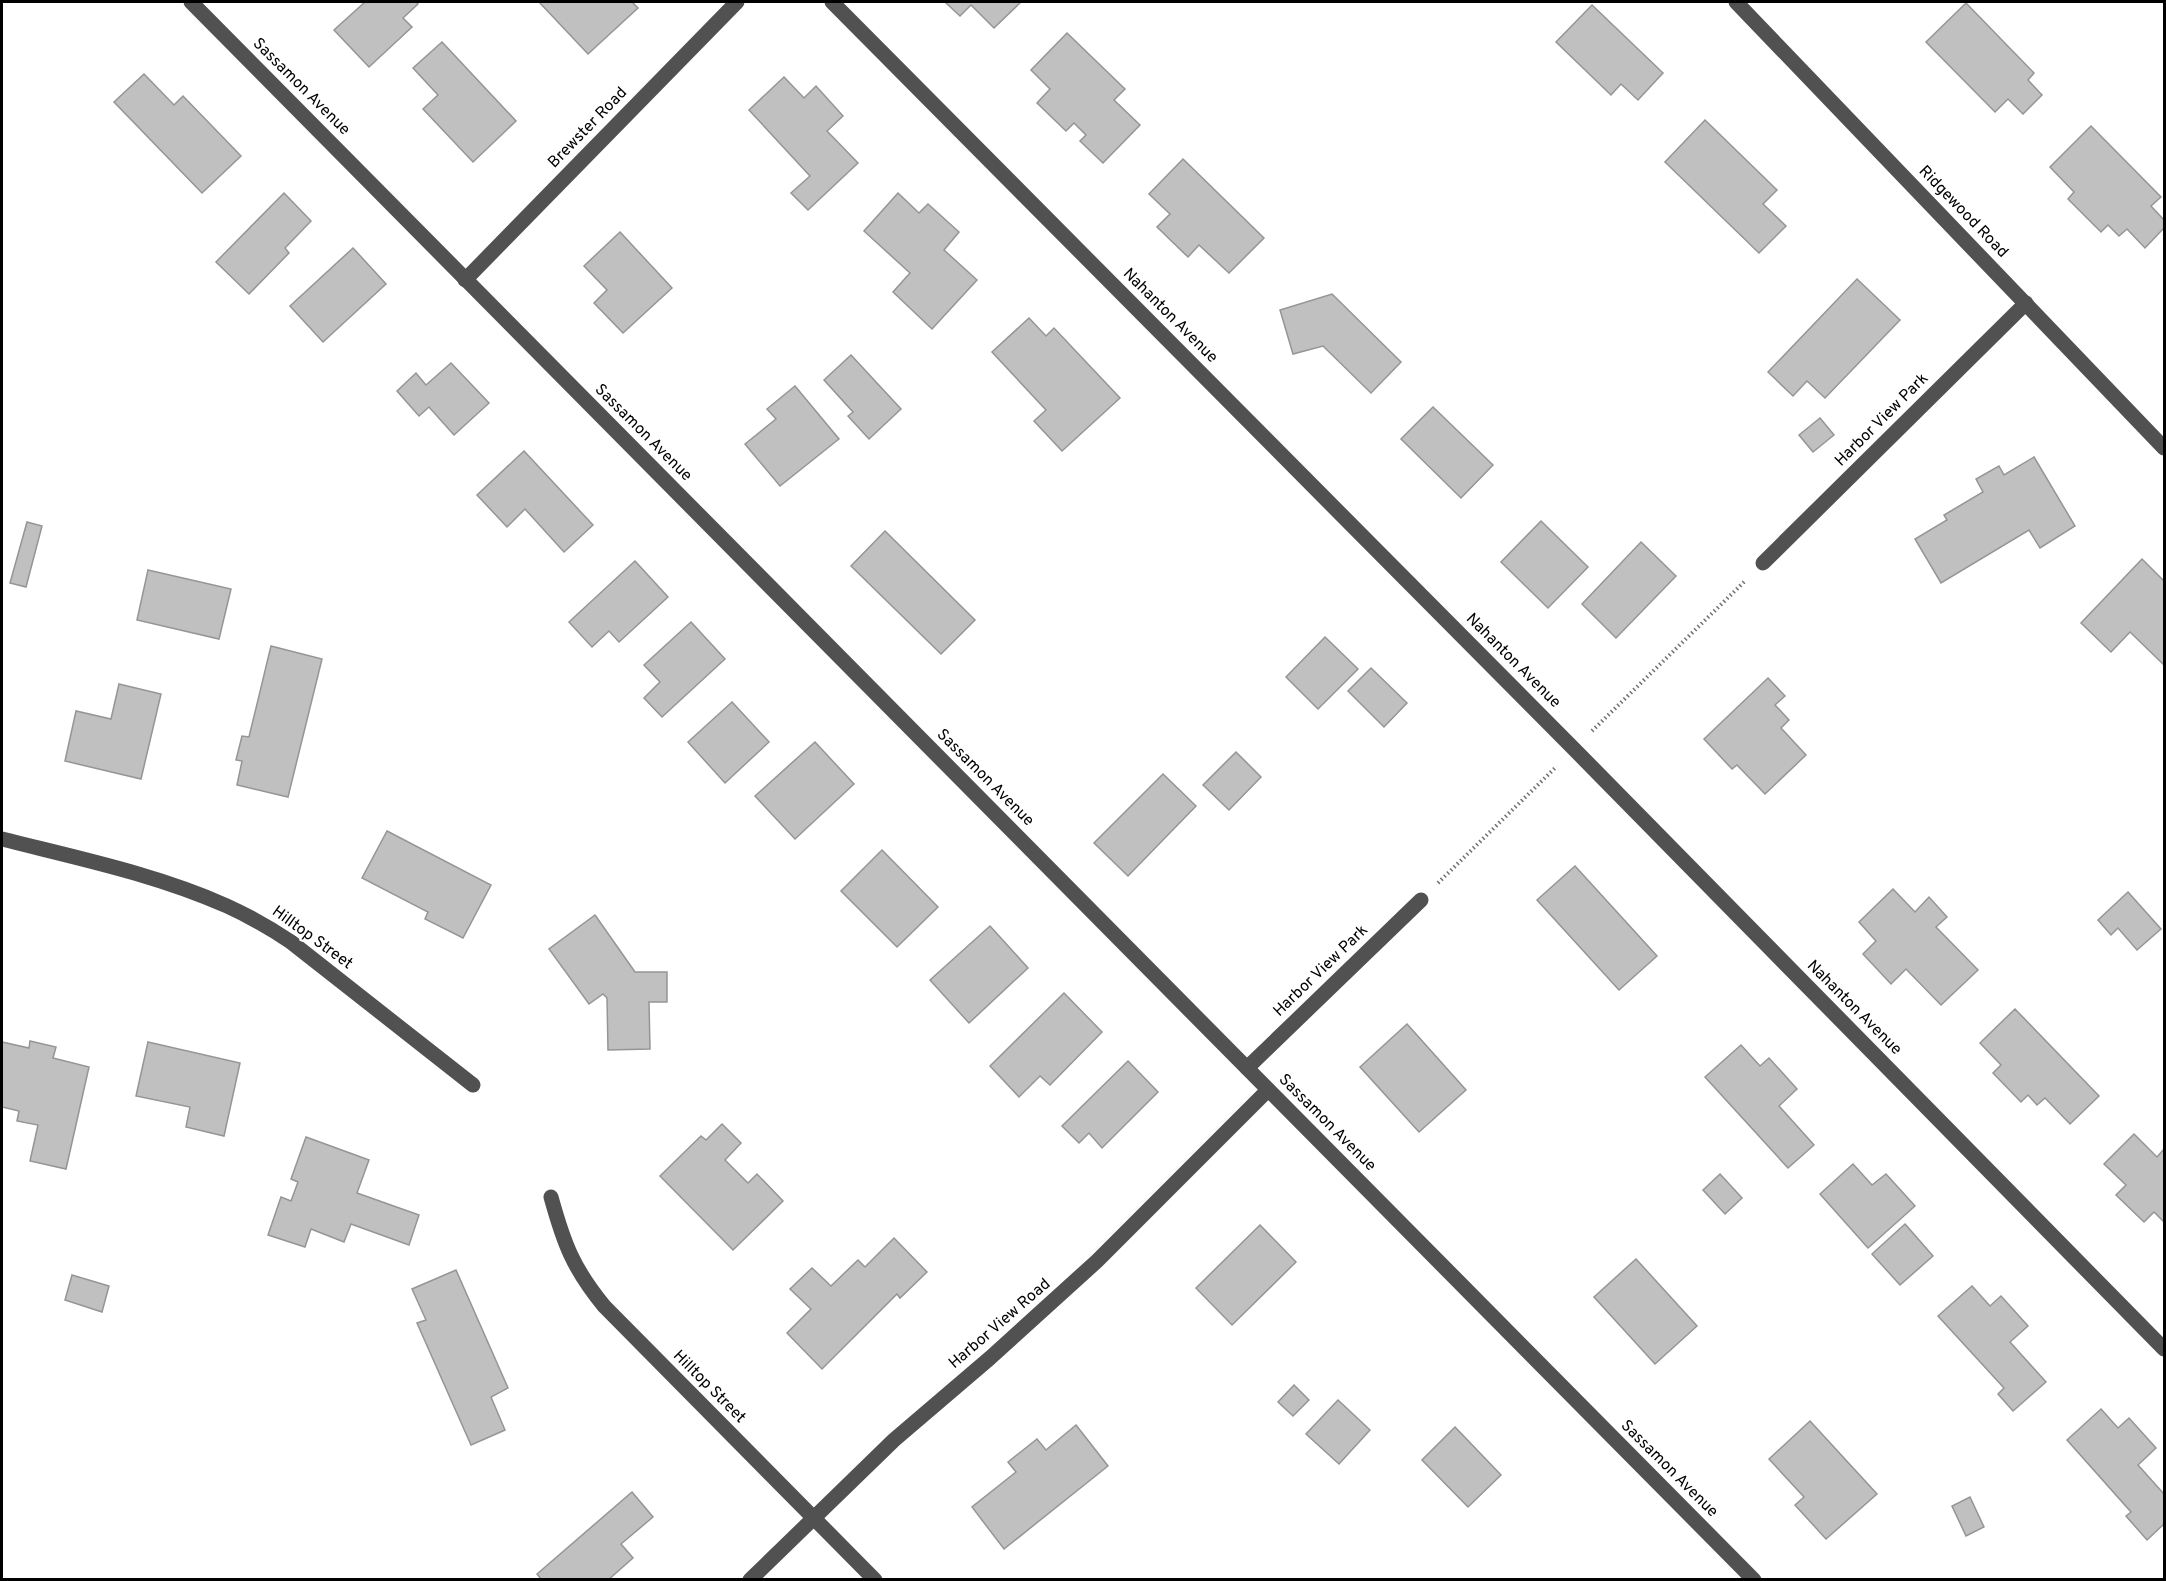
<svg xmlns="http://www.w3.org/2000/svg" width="2166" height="1581" font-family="Overpass,sans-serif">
	<rect width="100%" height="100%" fill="#fff"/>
	<g fill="#c0c0c0" stroke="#959595" stroke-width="1.5">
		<path d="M365 2H416L418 4 403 18 412 27 369 67 334 30Z"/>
		<path d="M539 2H632L638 8 588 54Z"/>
		<path d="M945 2H1021L994 28 971 5 960 16Z"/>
		<path d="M1966 3 2034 73 2028 80 2042 95 2023 114 2008 99 1995 112 1926 42Z"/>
		<path d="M1592 5 1663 73 1638 100 1621 84 1611 95 1556 42Z"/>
		<path d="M1067 33 1125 89 1114 100 1140 125 1103 163 1080 141 1086 135 1074 123 1066 131 1037 103 1050 89 1031 70Z"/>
		<path d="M442 42 516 121 473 162 423 109 438 95 413 68Z"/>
		<path d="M144 74 174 105 183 96 241 156 202 193 114 102Z"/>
		<path d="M784 77 804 98 816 86 843 116 827 131 858 163 808 210 791 193 810 176 749 110Z"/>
		<path d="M1705 120 1777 190 1763 204 1786 226 1759 253 1665 162Z"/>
		<path d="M2091 126 2161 197 2151 206 2164 220V228L2145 248 2127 229 2119 236 2108 225 2101 232 2068 199 2074 192 2050 167Z"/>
		<path d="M1183 159 1264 238 1229 273 1199 245 1188 257 1157 227 1170 214 1149 194Z"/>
		<path d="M284 193 311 221 285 248 289 253 249 294 216 262Z"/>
		<path d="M898 193 919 213 928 204 959 232 944 250 977 280 932 329 893 292 910 273 864 231Z"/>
		<path d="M620 232 672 288 623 333 594 303 607 290 584 266Z"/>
		<path d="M353 248 386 284 323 342 290 306Z"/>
		<path d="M1857 279 1900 320 1825 398 1807 381 1793 396 1768 372Z"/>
		<path d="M1332 294 1401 362 1371 393 1323 346 1293 354 1280 310Z"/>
		<path d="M1029 318 1046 336 1054 328 1120 398 1062 451 1034 421 1046 410 992 352Z"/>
		<path d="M851 355 901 409 869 439 848 416 853 412 824 380Z"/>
		<path d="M451 363 489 403 454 435 429 407 419 416 397 391 416 373 426 385Z"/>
		<path d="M795 386 839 439 780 486 745 444 776 419 767 409Z"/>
		<path d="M1433 407 1493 465 1461 498 1401 439Z"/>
		<path d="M1820 418 1834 435 1813 452 1799 435Z"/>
		<path d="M524 451 593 525 564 552 525 509 507 527 477 495Z"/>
		<path d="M2034 457 2075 526 2040 548 2029 530 1941 583 1915 539 1947 520 1944 515 1983 492 1976 479 1999 466 2004 475Z"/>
		<path d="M1541 521 1588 567 1548 608 1501 562Z"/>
		<path d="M27 522 42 526 26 587 10 583Z"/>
		<path d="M885 531 975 620 941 654 851 566Z"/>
		<path d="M1641 542 1676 576 1616 638 1582 604Z"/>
		<path d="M2142 559 2164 581V665L2130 632 2111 652 2081 623Z"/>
		<path d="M635 561 668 597 619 642 609 631 592 647 569 622Z"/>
		<path d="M148 570 231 589 219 639 137 620Z"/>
		<path d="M691 622 725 659 662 717 644 698 660 682 644 665Z"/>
		<path d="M1325 637 1358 669 1318 709 1286 677Z"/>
		<path d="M271 646 322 659 288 797 237 785 242 761 236 760 242 736 249 737Z"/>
		<path d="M1371 668 1407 703 1384 727 1348 691Z"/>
		<path d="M1768 678 1785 696 1775 705 1789 720 1781 728 1806 755 1765 794 1737 765 1732 769 1704 739Z"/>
		<path d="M119 684 161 694 141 779 65 761 76 711 111 719Z"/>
		<path d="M732 702 769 742 725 783 688 742Z"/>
		<path d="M815 742 854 784 795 839 755 796Z"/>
		<path d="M1236 752 1261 777 1229 810 1203 785Z"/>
		<path d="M1163 774 1196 806 1128 876 1094 843Z"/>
		<path d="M387 831 491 885 463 938 425 919 428 912 362 878Z"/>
		<path d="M882 850 938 907 897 947 841 891Z"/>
		<path d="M1575 866 1657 956 1619 990 1537 900Z"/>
		<path d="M1893 889 1915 912 1929 897 1947 917 1936 927 1978 970 1941 1005 1906 969 1891 984 1863 954 1876 941 1859 922Z"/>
		<path d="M2128 892 2161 929 2137 950 2118 928 2111 935 2098 920Z"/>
		<path d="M595 915 635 972H667V1002H649L650 1049 608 1050 607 998 603 994 589 1004 549 949Z"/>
		<path d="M990 926 1028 968 969 1023 930 980Z"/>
		<path d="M1064 993 1102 1032 1050 1085 1040 1076 1019 1097 990 1066Z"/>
		<path d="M2015 1009 2099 1096 2070 1124 2045 1098 2037 1105 2028 1095 2021 1102 1993 1073 2001 1065 1980 1043Z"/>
		<path d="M1407 1024 1466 1090 1419 1132 1360 1067Z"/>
		<path d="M30 1041 56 1047 53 1058 89 1067 66 1169 30 1161 38 1125 17 1121 19 1111 2 1107V1042L29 1048Z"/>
		<path d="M148 1042 240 1063 224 1136 186 1127 190 1107 136 1096Z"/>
		<path d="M1741 1045 1760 1066 1769 1058 1797 1089 1779 1106 1814 1145 1788 1168 1705 1077Z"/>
		<path d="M1128 1061 1158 1092 1102 1148 1089 1133 1079 1143 1062 1126Z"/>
		<path d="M722 1124 741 1143 725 1160 748 1183 757 1174 783 1201 733 1250 660 1176 701 1136 706 1140Z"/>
		<path d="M2134 1134 2157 1157 2164 1149V1222L2154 1212 2144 1222 2116 1195 2126 1185 2104 1164Z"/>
		<path d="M306 1137 369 1160 357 1193 419 1215 409 1245 351 1224 344 1242 311 1229 305 1247 268 1235 281 1197 291 1201 298 1182 291 1179Z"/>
		<path d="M1853 1164 1872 1185 1886 1174 1915 1206 1868 1248 1820 1194Z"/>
		<path d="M1720 1174 1742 1198 1725 1214 1703 1190Z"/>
		<path d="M1905 1224 1933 1256 1900 1285 1872 1254Z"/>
		<path d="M1260 1225 1296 1262 1232 1325 1196 1288Z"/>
		<path d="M894 1238 927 1272 900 1298 897 1294 822 1369 787 1333 811 1309 790 1289 812 1268 831 1286 858 1260 865 1267Z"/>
		<path d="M1636 1259 1697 1326 1655 1364 1594 1297Z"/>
		<path d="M456 1270 508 1388 491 1397 505 1430 471 1445 417 1323 426 1320 412 1289Z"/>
		<path d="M72 1275 109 1286 102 1312 65 1300Z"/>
		<path d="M1972 1286 1990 1306 2001 1296 2028 1326 2010 1342 2046 1382 2013 1411 1998 1394 2004 1388 1938 1316Z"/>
		<path d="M1294 1385 1309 1400 1293 1416 1278 1402Z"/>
		<path d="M1338 1400 1370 1430 1339 1464 1306 1434Z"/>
		<path d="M2101 1409 2118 1428 2129 1418 2156 1448 2138 1465 2164 1494V1524L2147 1540 2126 1516 2131 1512 2067 1440Z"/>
		<path d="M1810 1421 1877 1494 1826 1539 1795 1505 1804 1497 1769 1459Z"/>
		<path d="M1076 1425 1108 1466 1004 1549 972 1507 1016 1472 1008 1462 1037 1439 1046 1450Z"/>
		<path d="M1455 1427 1501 1475 1468 1507 1422 1460Z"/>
		<path d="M632 1492 653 1517 621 1544 633 1558 608 1580H542L537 1574Z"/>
		<path d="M1970 1497 1984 1527 1966 1536 1952 1506Z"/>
	</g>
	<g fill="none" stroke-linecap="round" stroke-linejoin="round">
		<g stroke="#737373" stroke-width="4" stroke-dasharray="1.5 3" stroke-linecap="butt">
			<path d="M1592 731 1745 581"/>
			<path d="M1438 883 1555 768"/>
		</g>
		<g stroke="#515151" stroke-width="15">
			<path d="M191 2 1754 1580"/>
			<path d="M832 2 1574 749 2164 1349"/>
			<path d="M1736 2 2164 448"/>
			<path d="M465 280 737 2"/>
			<path d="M1763 563 2026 303"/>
			<path d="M2 839C77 858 155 874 227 906 249 916 270 928 291 942L473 1085"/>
			<path d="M1247 1068 1421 900"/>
			<path d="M551 1197C564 1244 573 1268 604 1306L875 1580"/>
			<path d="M750 1580 894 1440 990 1358 1097 1261 1268 1090"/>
		</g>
	</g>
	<g text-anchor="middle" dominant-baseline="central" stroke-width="4.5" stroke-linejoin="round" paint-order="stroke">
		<g font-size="16" fill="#000" stroke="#fff">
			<text transform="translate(301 87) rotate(45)">Sassamon Avenue</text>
			<text transform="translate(588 128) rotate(-46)">Brewster Road</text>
			<text transform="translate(1963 212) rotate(46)">Ridgewood Road</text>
			<text transform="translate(1170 316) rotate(45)">Nahanton Avenue</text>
			<text transform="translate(1882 420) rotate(-45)">Harbor View Park</text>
			<text transform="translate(643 433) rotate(45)">Sassamon Avenue</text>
			<text transform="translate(1513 661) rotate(45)">Nahanton Avenue</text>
			<text transform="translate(985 778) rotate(45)">Sassamon Avenue</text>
			<text transform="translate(312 938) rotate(36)">Hilltop Street</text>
			<text transform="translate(1321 971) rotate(-44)">Harbor View Park</text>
			<text transform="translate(1854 1008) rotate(45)">Nahanton Avenue</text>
			<text transform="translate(1327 1123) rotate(45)">Sassamon Avenue</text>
			<text transform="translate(1000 1324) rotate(-41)">Harbor View Road</text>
			<text transform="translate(709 1387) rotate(45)">Hilltop Street</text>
			<text transform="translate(1669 1469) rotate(45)">Sassamon Avenue</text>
		</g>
	</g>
	<rect width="2166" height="1581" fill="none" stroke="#000000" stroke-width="6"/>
</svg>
